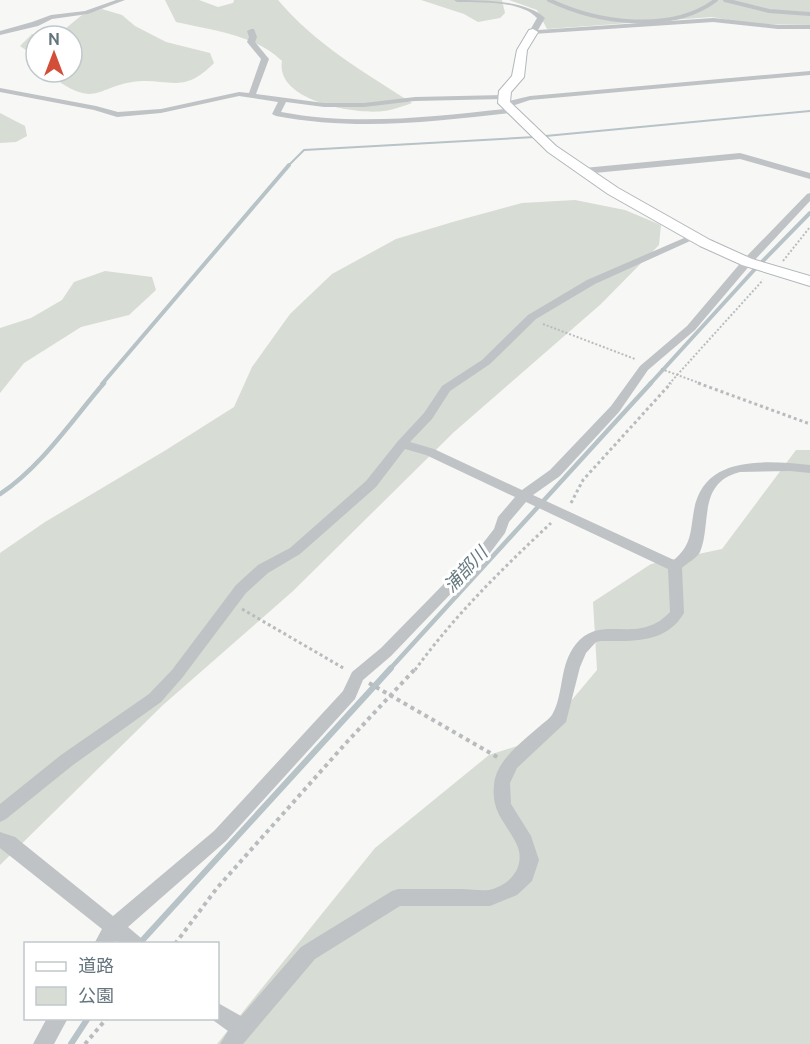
<svg xmlns="http://www.w3.org/2000/svg" width="810" height="1044" font-family="Ubuntu,'Noto Sans JP',sans-serif">
	<rect width="100%" height="100%" fill="#f7f7f5"/>
	<g fill="#d7dcd4">
		<path d="M165 0H199L218 7 233 3 234 0H278C315 44 364 72 412 103 403 106 393 110 384 111 355 115 275 101 282 61 256 35 211 30 176 22Z"/>
		<path d="M421 0H502L505 13 500 18 478 22 464 14Z"/>
		<path d="M509 0H810V25L749 24 712 17 547 29 537 10Z"/>
		<path d="M102 9 122 15 135 26 166 42 210 53 214 63C182 96 168 77 132 82 97 88 96 105 61 83L58 72H72V36H36V57L20 46 32 34 60 33 82 15Z"/>
		<path d="M0 113 25 126 27 136 16 142 0 143Z"/>
		<path d="M575 200 625 210 661 225 659 245 601 304 454 432 293 591 163 705 0 865V553L45 522 166 450 234 407 252 367 290 314 332 274 396 239 456 221 522 203Z"/>
		<path d="M105 271 152 277 156 290 129 315 81 327 24 363 0 393V328L31 318 62 300 74 282Z"/>
		<path d="M796 450H810V1044H217L375 848 489 755 539 739 597 670 593 602 651 564 722 549Z"/>
	</g>
	<g fill="none" stroke-linecap="round" stroke-linejoin="round">
		<path stroke="#b7c3c6" stroke-width="2" d="M288 166 304 150 535 137 810 111"/>
		<g stroke="#b7c3c6" stroke-width="4">
			<path d="M102 384 289 165"/>
			<path d="M650 384 755 269 810 213"/>
		</g>
		<g stroke="#b7c3c6" stroke-width="4.5">
			<path d="M0 494C41 467 72 420 104 383"/>
			<path d="M389 670 651 383"/>
		</g>
		<g stroke="#b7c3c6" stroke-width="6">
			<path d="M139 944 391 668"/>
			<path d="M71 1044 88 1018"/>
		</g>
		<g stroke="#b1b7bb" stroke-width="2">
			<path id="secondary" d="M533 29 538 32 527 50 524 77 511 92 510 102 556 146 618 188 710 240 752 259 810 276V286L742 265 700 246 608 194 548 152 498 103 499 91 512 76 517 50 529 30Z"/>
		</g>
		<g stroke="#b9bcbe" stroke-width="2" stroke-dasharray="2 2" stroke-linecap="butt">
			<path d="M783 261 810 227"/>
			<path d="M543 324 635 359"/>
			<path d="M661 369 702 384"/>
			<path d="M669 384 763 280"/>
		</g>
		<g stroke="#b9bcbe" stroke-width="3" stroke-dasharray="3 3" stroke-linecap="butt">
			<path d="M698 383 810 424"/>
			<path d="M571 503 583 480 671 383"/>
			<path d="M242 609 345 669"/>
			<path d="M415 670C455 615 502 569 551 523"/>
		</g>
		<g stroke="#b9bcbe" stroke-width="4" stroke-dasharray="4 4" stroke-linecap="butt">
			<path d="M369 683 499 758"/>
			<path d="M175 944 217 888 346 743 416 668"/>
			<path d="M85 1044 107 1018"/>
		</g>
		<g stroke="#bfc3c6" stroke-width="4">
			<path d="M549 0C597 23 671 34 716 0"/>
			<path d="M725 0 769 11 810 14"/>
		</g>
		<g fill="#bfc3c6" fill-rule="evenodd">
			<path d="M116 0H125L88 14 52 19 38 26 0 35V31L32 22 51 15 85 11Z"/>
			<path d="M454 0C482 0 526 0 545 18L538 30 713 18 778 25H810V29H778L713 22 533 34 529 32 537 18C520 0 482 3 457 2Z"/>
			<path d="M251 29H254L257 37 255 42 269 59 256 94 324 103H364L415 97 503 95 507 97 503 99 415 101 364 107H324L286 102 281 112C356 126 430 117 505 109L509 101 530 96 810 71V75L530 100 515 105 513 109 515 111 511 113C432 122 355 131 276 116L272 114 278 102 239 96 161 113 117 117 94 110 0 92V88L96 106 118 112 161 109 239 92 249 93 261 59 247 42 249 37 247 31Z"/>
			<path d="M740 153 810 173V179L740 159 584 174 580 171 584 168Z"/>
			<path d="M810 193V201L751 264 695 330 648 370 619 412 560 476 533 495 674 560C692 544 690 533 694 510 704 454 766 461 810 465V473L790 471 740 472C697 483 712 523 700 552 697 558 687 563 682 568L684 613C666 644 632 641 601 641L596 642 586 653 580 667 566 722 517 768 510 783 511 804 531 836 539 860 532 881 517 895 490 906H400L315 959 243 1044H220L228 1031 210 1018H218V1003L241 1016 301 947 392 891 398 889C419 889 441 889 462 889 470 889 481 891 489 890 512 885 527 864 516 843 505 821 491 812 494 785 496 760 522 742 540 726 544 722 551 718 553 713 564 693 559 665 576 644 602 612 637 647 670 612L668 569 526 502 509 522 505 533 490 553 391 656 363 680 355 699 226 841 128 927 141 938 143 944H119L116 941 114 944H94L102 929 0 848V832L15 837 113 916 214 831 343 691 352 672 381 648 480 547 494 529 498 517 515 497 426 455 405 449 376 487 300 554 268 573 246 593 182 678 161 702 73 765 6 819 0 822V804L61 755 149 694 172 670 236 585 258 565 290 548 366 481 398 441 424 413 442 386 482 360 528 315 587 280 691 235 699 237 595 284 536 319 490 364 450 391 432 419 410 442 434 449 522 490 550 470 611 406 640 366 687 326 743 260 807 194Z"/>
			<path d="M47 1018H68L54 1044H33Z"/>
		</g>
		<use href="#secondary" fill="#fff" fill-rule="evenodd"/>
	</g>
	<g text-anchor="middle" dominant-baseline="central" stroke-width="6" stroke-linejoin="round" paint-order="stroke">
		<g font-size="18" font-style="italic" fill="#657a7f" stroke="#fff">
			<text transform="translate(465 569) rotate(-47)">浦部川</text>
		</g>
	</g>
	<rect x="24" y="942" width="195" height="78" fill="#ffffff" stroke="#c1c8cb" stroke-width="1.5"/>
	<rect x="36" y="962" width="30" height="9" fill="#ffffff" stroke="#c1c8cb" stroke-width="1.5"/>
	<text x="78" y="972" font-size="18" fill="#65757d">道路</text>
	<rect x="36" y="987" width="30" height="18" fill="#d7dcd4" stroke="#c1c8cb" stroke-width="1.5"/>
	<text x="78" y="1002" font-size="18" fill="#65757d">公園</text>
	<g transform="translate(54 54)"><circle r="28" fill="#ffffff" stroke="#c1c8cb" stroke-width="1.5"/>
	<path d="M0-4.5L10 22L0 15L-10 22Z" fill="#d34e39"/>
	<text y="-9" font-size="16" font-weight="bold" text-anchor="middle" fill="#65757d">N</text>
	</g>
</svg>
